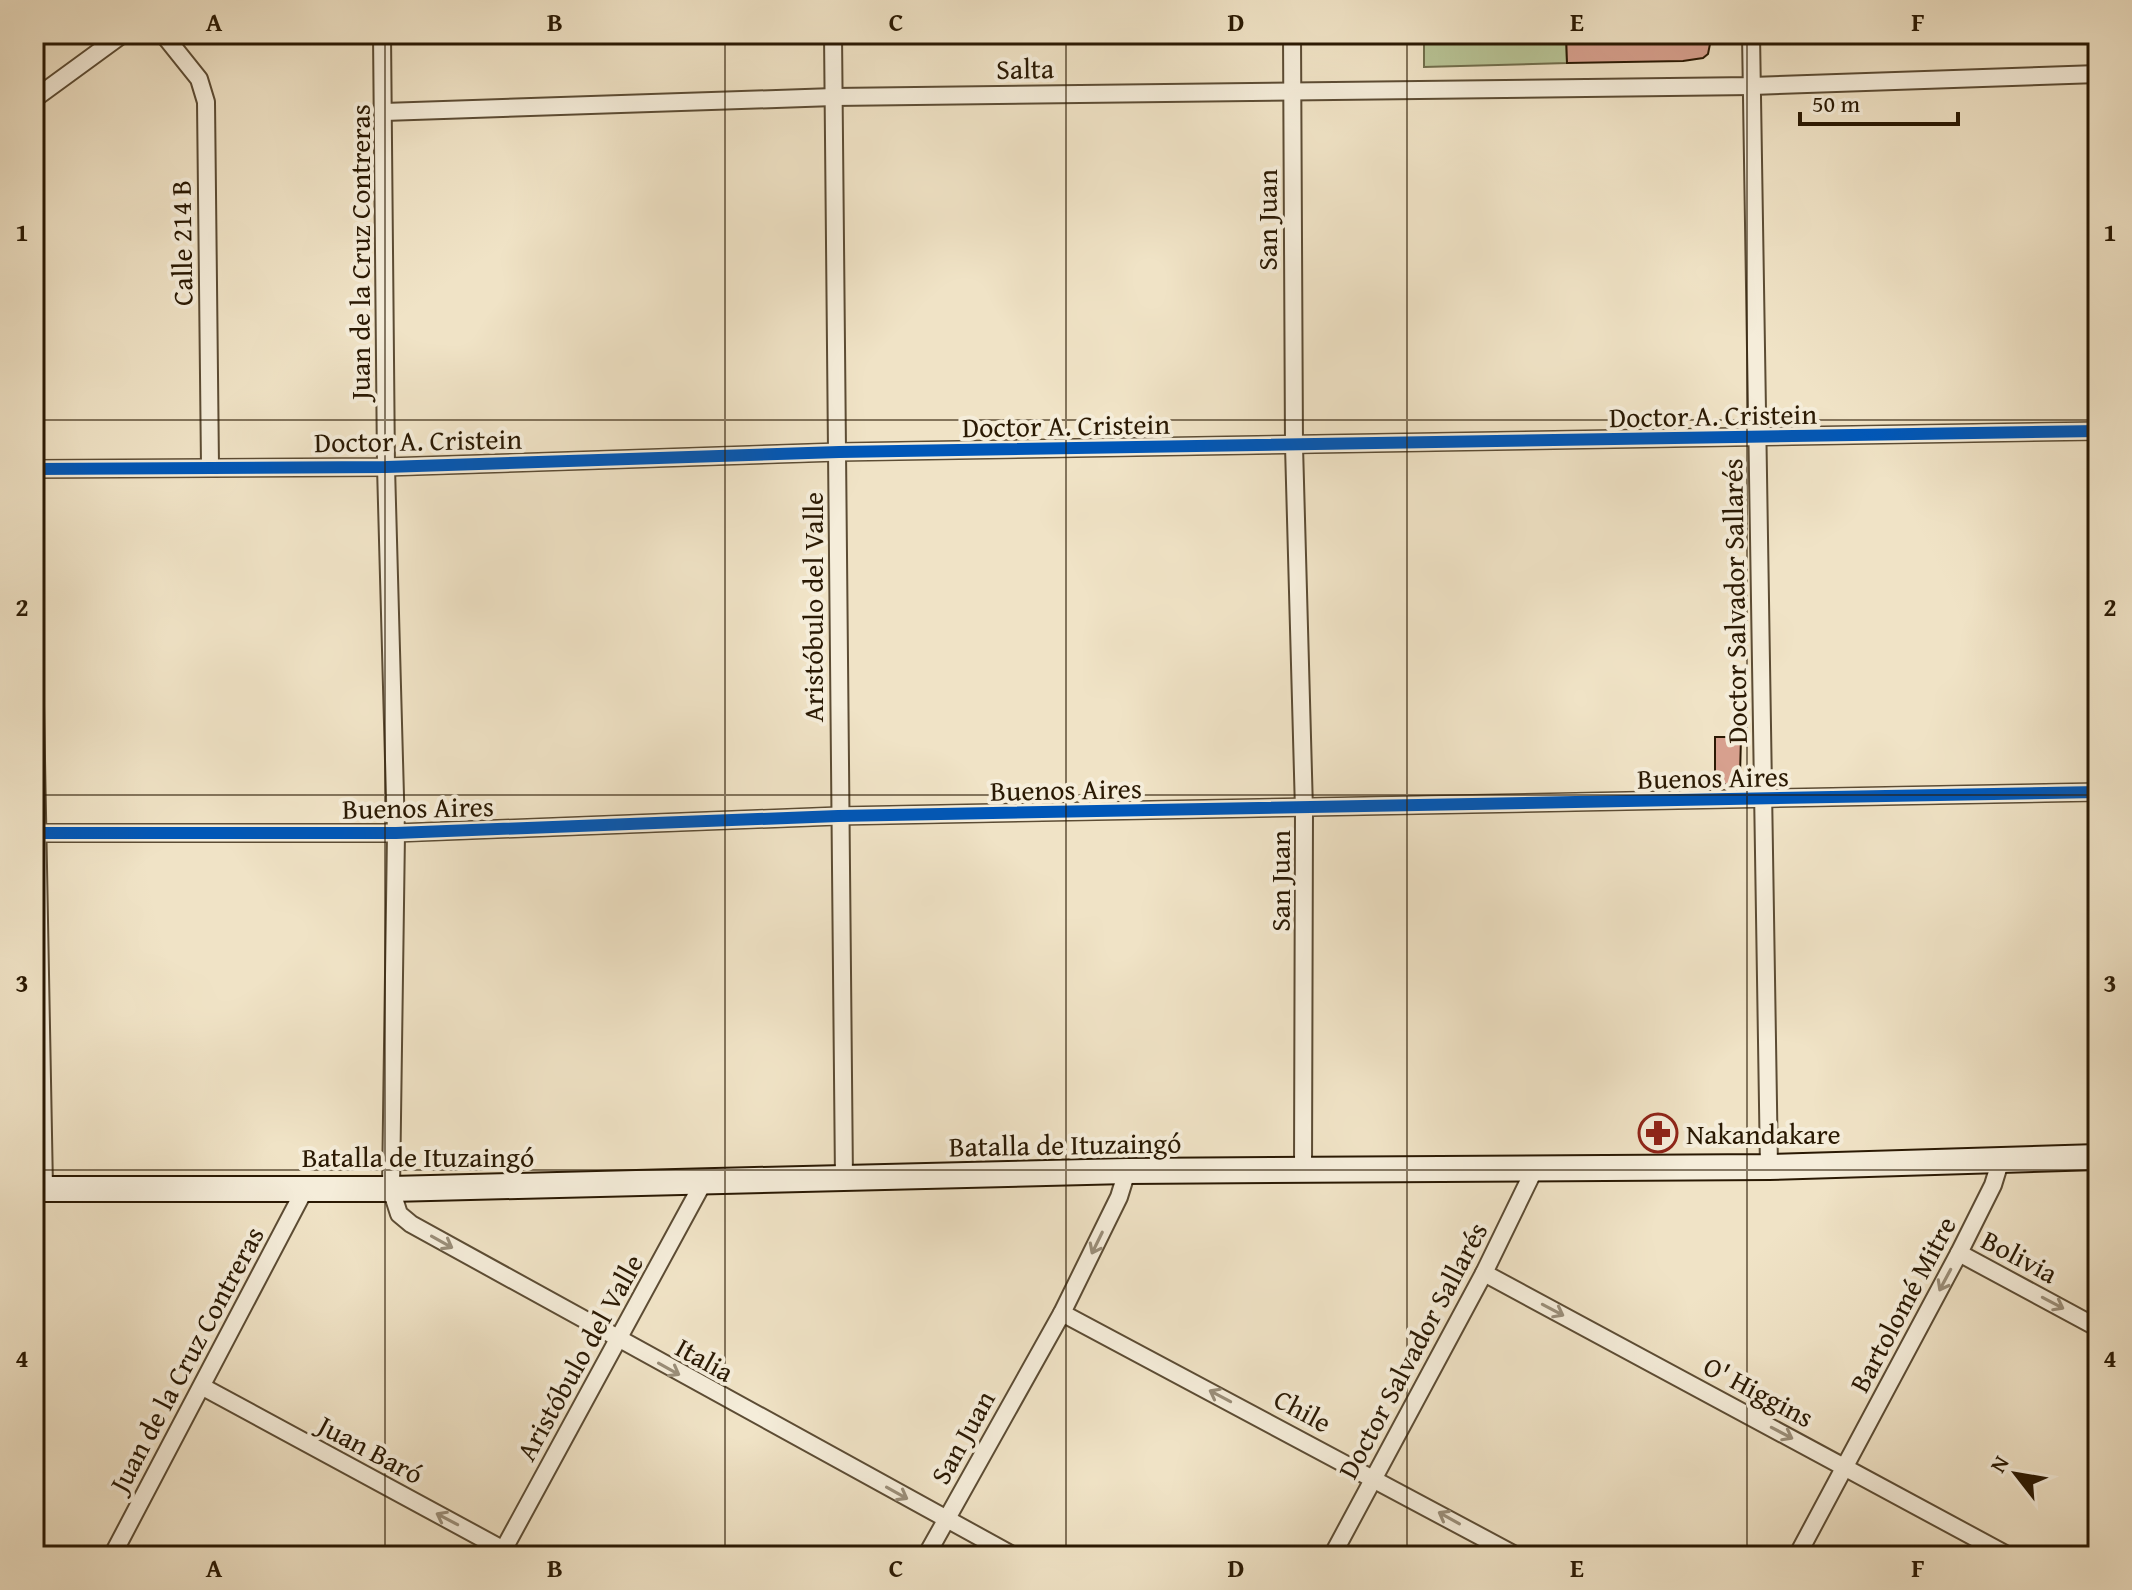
<svg xmlns="http://www.w3.org/2000/svg" width="2132" height="1590" font-family="'Gentium Book Plus',serif">
	<rect width="100%" height="100%" fill="#f0e3c6"/>
	<filter id="stains"><feTurbulence type="fractalNoise" baseFrequency=".0025" numOctaves="4"/><feColorMatrix values="0 0 0 0 .2 0 0 0 0 .09 0 0 0 0 .02 0 0 0 .5 -.17"/></filter>
	<radialGradient id="worn" r=".72"><stop offset=".6" stop-color="#630" stop-opacity="0"/><stop offset="1" stop-color="#630" stop-opacity=".3"/></radialGradient>
	<path fill="#b8c496" stroke="#716e4c" stroke-width="2" d="M1424 34H1566L1567 63 1424 67Z"/>
	<g fill="#d7a08e" stroke="#2a1903" stroke-width="2">
		<path d="M1566 34H1712L1708 54 1703 58 1683 61 1567 63Z"/>
		<path d="M1715 737H1741L1740 775 1731 784H1715Z"/>
	</g>
	<g fill="none" stroke-linecap="round" stroke-linejoin="round">
		<g stroke="#5c4c34" stroke-width="20">
			<g id="street">
				<path d="M163 34 199 79 206 102 210 466"/>
				<path d="M382 34 386 467 396 833 391 1189 399 1214 411 1224 1014 1556"/>
				<path d="M833 34 844 1180"/>
				<path d="M1292 34 1294 446 1304 810 1303 1173"/>
				<path d="M1751 34 1769 1167"/>
				<path d="M34 99 123 34"/>
				<path d="M384 112 834 97 1752 86 2098 74"/>
				<path d="M34 469 386 467 839 452 2098 431"/>
				<path d="M34 652 44 1188"/>
				<path d="M34 833H396L838 816 2098 792"/>
				<path d="M1959 1253 2098 1328"/>
				<path d="M1484 1273 2009 1556"/>
				<path d="M1062 1313 1517 1556"/>
				<path d="M203 1387 515 1556"/>
				<path d="M112 1556 306 1187"/>
				<path d="M500 1556 703 1183"/>
				<path d="M926 1556 1062 1313 1119 1197 1127 1171"/>
				<path d="M1332 1556 1484 1273 1536 1166"/>
				<path d="M1797 1556 1959 1253 1993 1185 2001 1159"/>
			</g>
		</g>
		<g stroke="#2a1903" stroke-width="28">
			<path id="secondary" d="M34 1189H391L1127 1171 1769 1167 2098 1157"/>
		</g>
		<use href="#street" stroke="#f5edda" stroke-width="16"/>
		<use href="#secondary" stroke="#f5edda" stroke-width="24"/>
		<g stroke="#f5edda" stroke-width="17">
			<g id="cycleway">
				<path d="M34 469 386 467 839 452 2098 431"/>
				<path d="M34 833H396L838 816 2098 792"/>
			</g>
		</g>
		<use href="#cycleway" stroke="#0057b8" stroke-width="12"/>
	</g>
	<defs><path id="oneway-shaft" d="M-6 0H5M1.5-3L5.5 0L1.5 3" fill="none" stroke-width="1.6" stroke-linecap="round" stroke-linejoin="round" transform="scale(2)"/></defs>
	<g stroke="#9a8e79">
		<use href="#oneway-shaft" transform="translate(442 1242) rotate(29)"/>
		<use href="#oneway-shaft" transform="translate(1097 1243) rotate(116)"/>
		<use href="#oneway-shaft" transform="translate(1945 1280) rotate(118)"/>
		<use href="#oneway-shaft" transform="translate(2053 1303) rotate(28)"/>
		<use href="#oneway-shaft" transform="translate(1553 1310) rotate(28)"/>
		<use href="#oneway-shaft" transform="translate(669 1369) rotate(29)"/>
		<use href="#oneway-shaft" transform="translate(1220 1396) rotate(-152)"/>
		<use href="#oneway-shaft" transform="translate(1782 1433) rotate(28)"/>
		<use href="#oneway-shaft" transform="translate(897 1493) rotate(29)"/>
		<use href="#oneway-shaft" transform="translate(1449 1518) rotate(-151)"/>
		<use href="#oneway-shaft" transform="translate(447 1519) rotate(-152)"/>
	</g>
	<path fill="none" stroke="#2a1903" stroke-width="2" stroke-opacity="0.55" d="M385 34V1556M725 34V1556M1066 34V1556M1407 34V1556M1747 34V1556M34 420H2098M34 795H2098M34 1170H2098"/>
	<defs>
		<g id="pharmacy-ring" transform="scale(2)"><circle r="9.5" fill="#f5edda" stroke="#8f2418" stroke-width="1.5"/><path d="M-2-6h4v4h4v4h-4v4h-4v-4h-4v-4h4Z" fill="#8f2418"/></g>
	</defs>
	<g fill-rule="evenodd">
		<use href="#pharmacy-ring" x="1658" y="1133"/>
	</g>
	<g text-anchor="middle" dominant-baseline="central" stroke-width="8" stroke-linejoin="round" paint-order="stroke">
		<g font-size="28" fill="#2a1903" stroke="#f5edda">
			<text transform="translate(1025 68) rotate(-1)">Salta</text>
			<text transform="translate(1266 220) rotate(-90)">San Juan</text>
			<text transform="translate(181 243) rotate(-91)">Calle 214 B</text>
			<text transform="translate(359 252) rotate(-90)">Juan de la Cruz Contreras</text>
			<text transform="translate(1713 415) rotate(-1)">Doctor A. Cristein</text>
			<text transform="translate(1066 425) rotate(-1)">Doctor A. Cristein</text>
			<text transform="translate(418 440) rotate(-1)">Doctor A. Cristein</text>
			<text transform="translate(1734 601) rotate(-91)">Doctor Salvador Sallarés</text>
			<text transform="translate(812 607) rotate(-90)">Aristóbulo del Valle</text>
			<text transform="translate(1713 777) rotate(-1)">Buenos Aires</text>
			<text transform="translate(1066 789) rotate(-1)">Buenos Aires</text>
			<text transform="translate(418 807) rotate(-1)">Buenos Aires</text>
			<text transform="translate(1279 881) rotate(-90)">San Juan</text>
			<text transform="translate(1065 1144) rotate(-1)">Batalla de Ituzaingó</text>
			<text x="418" y="1156">Batalla de Ituzaingó</text>
			<text transform="translate(2020 1256) rotate(28)">Bolivia</text>
			<text transform="translate(1902 1304) rotate(-62)">Bartolomé Mitre</text>
			<text transform="translate(1412 1350) rotate(-62)">Doctor Salvador Sallarés</text>
			<text transform="translate(579 1357) rotate(-61)">Aristóbulo del Valle</text>
			<text transform="translate(186 1359) rotate(-62)">Juan de la Cruz Contreras</text>
			<text transform="translate(705 1359) rotate(29)">Italia</text>
			<text transform="translate(1759 1391) rotate(28)">O' Higgins</text>
			<text transform="translate(1303 1410) rotate(28)">Chile</text>
			<text transform="translate(962 1437) rotate(-61)">San Juan</text>
			<text transform="translate(371 1449) rotate(28)">Juan Baró</text>
		</g>
		<g font-size="28" fill="#2a1903" stroke="#f5edda" text-anchor="start">
			<text x="1686" y="1133">Nakandakare</text>
		</g>
	</g>
	<rect width="2132" height="1590" fill="none" stroke="#f0e3c6" stroke-width="88"/>
	<g transform="translate(2016 1474) rotate(301)" stroke="#f5edda" stroke-width="6" paint-order="stroke">
	<path d="M0-6L14 30L0 20L-14 30Z" fill="#2a1903"/>
	<text y="-12" font-size="22" font-weight="bold" text-anchor="middle" fill="#2a1903">N</text>
	</g>
	<path d="M1800 112v12h158v-12" fill="none" stroke="#2a1903" stroke-width="4"/>
	<text x="1812" y="112" font-size="24" fill="#2a1903" stroke="#f5edda" stroke-width="6" paint-order="stroke">50 m</text>
	<rect x="44" y="44" width="2044" height="1502" fill="none" stroke="#2a1903" stroke-width="3"/>
	<g font-size="26" text-anchor="middle" font-weight="bold" fill="#2a1903">
		<text x="214" y="31">A</text>
		<text x="555" y="31">B</text>
		<text x="896" y="31">C</text>
		<text x="1236" y="31">D</text>
		<text x="1577" y="31">E</text>
		<text x="1918" y="31">F</text>
		<text x="22" y="241">1</text>
		<text x="2110" y="241">1</text>
		<text x="22" y="616">2</text>
		<text x="2110" y="616">2</text>
		<text x="22" y="992">3</text>
		<text x="2110" y="992">3</text>
		<text x="22" y="1367">4</text>
		<text x="2110" y="1367">4</text>
		<text x="214" y="1577">A</text>
		<text x="555" y="1577">B</text>
		<text x="896" y="1577">C</text>
		<text x="1236" y="1577">D</text>
		<text x="1577" y="1577">E</text>
		<text x="1918" y="1577">F</text>
	</g>
	<rect width="100%" height="100%" filter="url(#stains)"/>
	<rect width="100%" height="100%" fill="url(#worn)"/>
</svg>
